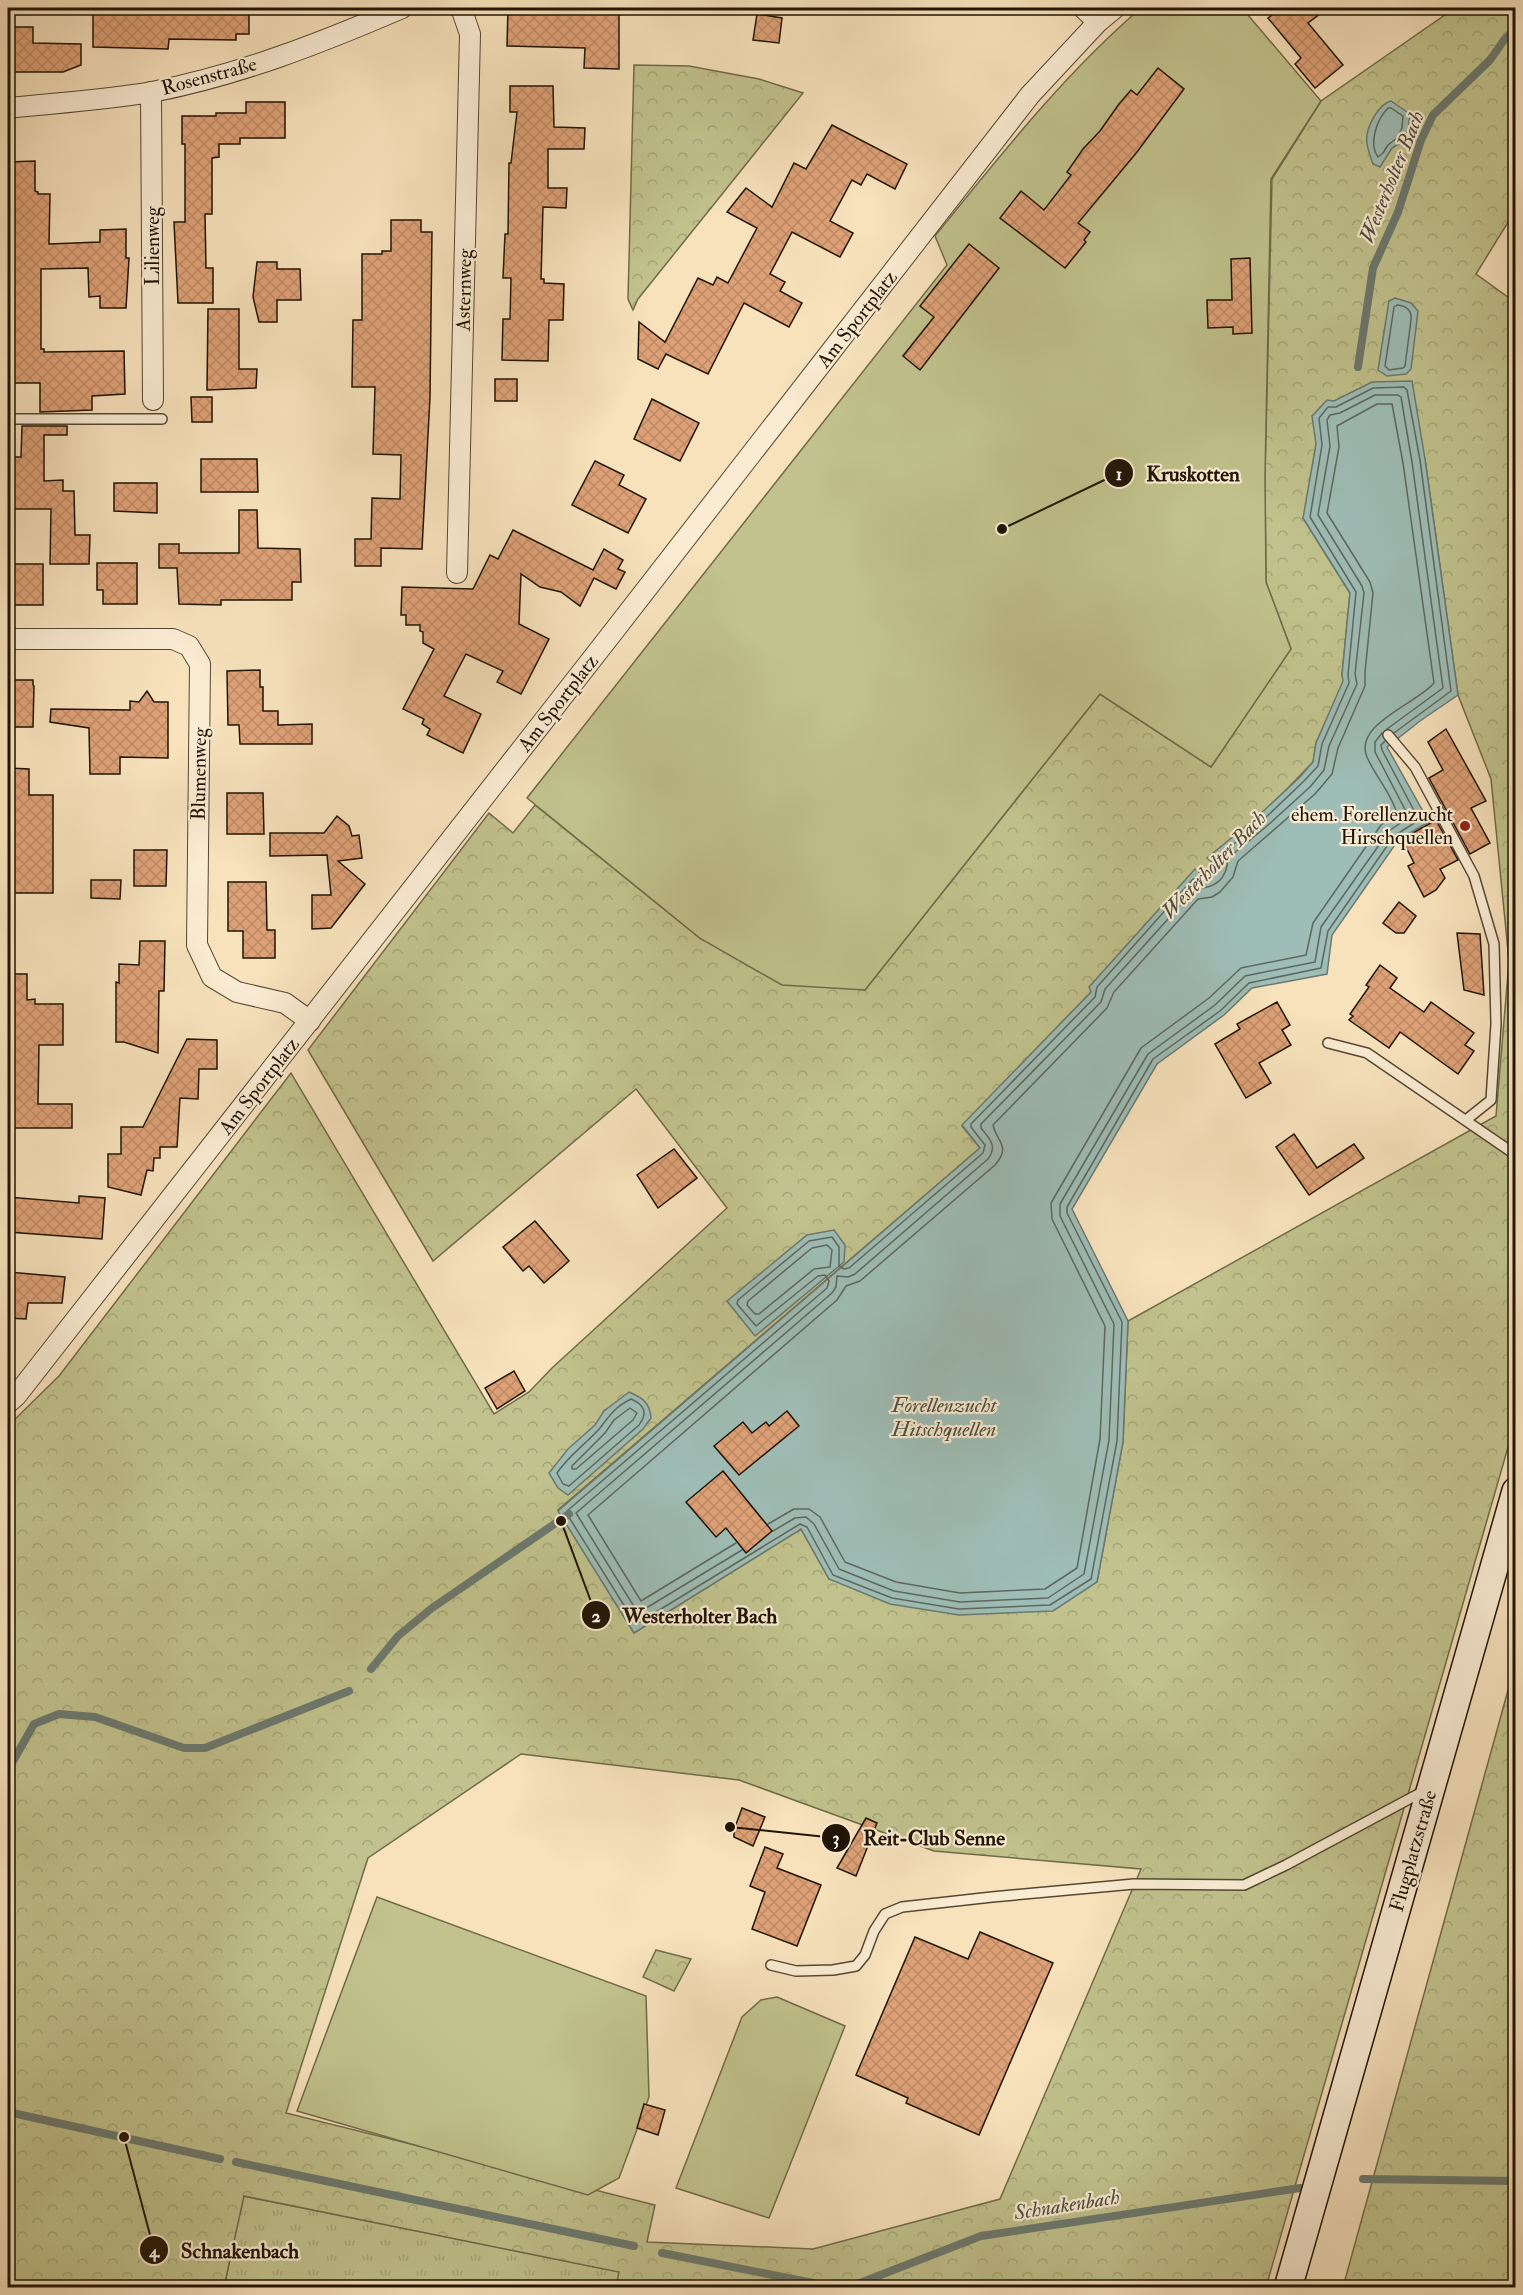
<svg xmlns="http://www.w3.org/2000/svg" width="1523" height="2295" font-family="'IM FELL Double Pica',serif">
	<defs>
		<pattern id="grass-tufts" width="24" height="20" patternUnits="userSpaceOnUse" patternTransform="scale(1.5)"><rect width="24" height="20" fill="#c1c28d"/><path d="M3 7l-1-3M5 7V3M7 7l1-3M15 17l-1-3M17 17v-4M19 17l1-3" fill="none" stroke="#a5a678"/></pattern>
		<pattern id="forest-crowns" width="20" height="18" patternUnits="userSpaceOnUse" patternTransform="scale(1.5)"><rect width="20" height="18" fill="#c1c28d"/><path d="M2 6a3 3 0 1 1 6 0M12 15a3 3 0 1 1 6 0" fill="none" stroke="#a5a678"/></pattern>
		<pattern id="building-cross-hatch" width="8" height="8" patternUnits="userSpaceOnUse" patternTransform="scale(1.5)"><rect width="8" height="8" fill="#dea177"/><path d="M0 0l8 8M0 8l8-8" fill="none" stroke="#be8a65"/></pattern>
	</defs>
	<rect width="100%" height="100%" fill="#f7e2bc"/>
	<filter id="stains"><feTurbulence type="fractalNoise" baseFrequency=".00333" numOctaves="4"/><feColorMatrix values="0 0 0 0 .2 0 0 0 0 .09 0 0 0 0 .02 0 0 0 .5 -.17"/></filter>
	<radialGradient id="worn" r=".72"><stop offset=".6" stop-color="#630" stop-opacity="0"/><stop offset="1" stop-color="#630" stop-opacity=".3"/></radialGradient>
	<path fill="url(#grass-tufts)" stroke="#706b49" stroke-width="1.5" d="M243 2196 620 2272 616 2288H224Z"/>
	<g fill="url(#forest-crowns)" stroke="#706b49" stroke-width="1.5" fill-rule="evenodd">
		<path d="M1455 8H1515V211L1476 274 1516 303 1515 1423 1266 2287H616L619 2272 244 2196 224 2287 8 2288V1426L59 1376 291 1073 494 1414 529 1392 552 1368 727 1208 636 1089 433 1261 308 1050 489 813 513 833 535 805 701 939 865 990 1100 694 1211 767 1291 649 1266 582 1265 476 1272 179 1321 101ZM1425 459 1458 695 1491 779 1509 961 1496 1116 1128 1321 1123 1442 1097 1582 829 1579 801 1529 634 1633 558 1510 980 1148 962 1126 1313 762 1316 743 1344 681 1342 675 1350 593 1303 518ZM521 1754 739 1780 934 1851 1141 1869 1000 2199 813 2249 647 2242 655 2205 286 2113 368 1858Z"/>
		<path d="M634 65 689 66 759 79 803 93 638 299 633 310 628 299Z"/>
		<path d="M1515 1665V2287H1343Z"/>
		<path d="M656 1950 691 1959 674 1991 643 1977Z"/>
	</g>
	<g fill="#c1c28d" stroke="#706b49" stroke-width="1.5">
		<path d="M1141 8H1242L1321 101 1271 179 1265 476 1266 582 1291 649 1211 767 1100 694 865 990 782 985 701 939 527 798 947 265 935 236C1000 156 1063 75 1141 8Z"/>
		<path d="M377 1897 646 1996 649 2097 619 2178 588 2195 297 2111Z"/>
		<path d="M777 1997 845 2026 769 2218 676 2188 742 2017 761 2000Z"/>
	</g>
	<g fill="#9ebdb6" stroke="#6b796f" stroke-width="1.5">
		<path d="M1391 101 1410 114 1408 130 1402 142 1392 148 1380 167 1373 164C1370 156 1365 144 1367 135 1369 123 1379 104 1391 101Z"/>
		<path d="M1395 298 1411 303 1418 311 1411 369 1406 374 1387 376 1378 370 1389 301Z"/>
		<path d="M1412 381 1425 459 1458 695 1420 721 1387 747 1429 822 1399 839 1332 935 1327 974 1252 988 1224 1015 1157 1064 1072 1209 1128 1321 1123 1442 1097 1582 1053 1611 959 1615 890 1604 829 1579 801 1529 634 1633 558 1511 980 1148 962 1125 1091 992 1089 987 1195 869 1204 876 1215 865 1207 858 1258 816 1300 777 1313 762 1316 743 1343 681 1342 675 1350 593 1303 518 1316 444 1312 416 1327 400 1334 401 1372 382Z"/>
		<path d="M834 1230 845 1245 844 1262 755 1336 727 1301 807 1235Z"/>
		<path d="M629 1392C643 1398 650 1403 651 1418L643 1429 568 1495 558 1488 549 1473 568 1449 595 1425 604 1411Z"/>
	</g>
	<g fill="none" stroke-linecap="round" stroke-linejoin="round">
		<g stroke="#5e685e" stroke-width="1.5">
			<path d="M1388 108H1391L1403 116 1402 128 1397 138 1388 145 1383 153 1378 157C1368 144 1377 119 1388 108Z"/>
			<path d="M1397 305C1407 306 1412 310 1411 320L1405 366 1403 368 1389 370 1385 366 1394 307Z"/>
			<path d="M1385 741 1381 745 1382 750 1419 820 1394 836 1328 931 1321 968 1249 983 1220 1011 1153 1059 1067 1207V1213L1122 1322 1117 1441 1091 1579 1050 1605 959 1609 892 1598 833 1575 807 1527 800 1524 638 1623H635L567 1514V1511L827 1288 829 1281 825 1275 818 1276 756 1326 737 1304 738 1300 809 1241 832 1237 839 1247V1266L844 1269 849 1268 983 1153 985 1145 971 1127V1124L1095 997 1097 987 1193 879 1207 881 1220 868 1219 856 1262 821 1304 781 1318 766 1322 744 1349 683 1348 675 1356 592 1310 517 1322 445 1319 418 1328 407H1336L1373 388 1404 387 1407 390 1420 460 1451 691 1394 733"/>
			<path d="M827 1245 832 1250 830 1267 814 1269 759 1314H755L747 1305 748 1301 812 1248Z"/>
			<path d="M631 1399C645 1405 648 1413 639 1425L569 1486 563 1484 557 1473C569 1455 586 1444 600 1428 610 1415 615 1407 631 1399Z"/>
			<path d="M630 1408 637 1413 633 1420 576 1469H572V1466L605 1433 614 1420Z"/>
			<path d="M773 1531 795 1518 806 1517 814 1524 839 1569 894 1591 960 1602 1048 1598 1084 1574 1109 1440 1114 1324 1060 1216V1204L1148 1054 1215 1005 1245 976 1315 962 1321 927 1389 831 1409 817 1375 752V742L1382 733"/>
			<path d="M736 1543 641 1601 588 1515 837 1300 846 1286 860 1281 995 1165C1012 1146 996 1141 993 1125L1107 1008 1114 992 1198 899 1212 897 1220 892 1233 877 1238 861 1315 794 1332 774 1338 748 1365 686V672L1373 593 1370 582 1327 513 1339 447 1337 426 1377 404H1392L1403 463 1434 683C1418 703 1353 724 1367 757 1375 776 1392 794 1397 814L1381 825 1313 923 1306 955 1241 968 1209 998 1141 1048 1051 1203 1052 1219 1105 1326 1100 1439 1077 1568 1045 1589 960 1593 896 1582 845 1562 820 1517 809 1509H794L768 1524"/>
			<path d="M742 1550 638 1613 576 1513 832 1293 836 1287 837 1276 848 1277 855 1274 988 1159C998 1146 989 1138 981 1128V1124L1101 1002 1105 989 1195 889C1215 888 1227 880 1228 858L1267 826 1310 787 1324 770 1329 746 1357 684 1355 674 1364 593 1362 586 1318 515 1330 446 1327 420 1330 415 1340 413 1375 395H1398L1401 397 1412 462 1443 688 1387 729"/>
		</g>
		<g stroke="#6b796f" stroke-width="8">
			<path d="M1358 367 1373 268 1398 212 1421 140 1433 115 1490 60 1504 40 1516 29"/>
			<path d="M371 1669 398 1636 432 1608 569 1514"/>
			<path d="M8 1770 34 1724 59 1714 95 1717 184 1748H205L349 1691"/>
			<path d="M8 2112 220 2159"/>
			<path d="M236 2162 634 2246"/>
			<path d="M1363 2179 1516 2181"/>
			<path d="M662 2253 838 2288"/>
			<path d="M847 2288 981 2236 1300 2188"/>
		</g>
	</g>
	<g fill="url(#building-cross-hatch)" stroke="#1f1405" stroke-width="1.5">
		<path d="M93 8H249V34H236V40L169 39 168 49 93 47Z"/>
		<path d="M508 8H619V69L584 68 585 48 507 46Z"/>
		<path d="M1281 8H1328L1308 23 1343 65 1315 88 1295 64 1301 58 1268 18Z"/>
		<path d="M757 14 782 18 779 43 753 40Z"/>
		<path d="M8 27H33V43L81 44V65L63 72H8Z"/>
		<path d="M1158 68 1184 89 1137 152 1078 223 1090 232 1084 240 1086 242 1065 268 1000 218 1021 191 1044 210 1071 175 1067 172 1083 149 1100 131 1119 104 1131 90 1137 95Z"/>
		<path d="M510 86H553L554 127 585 128 584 149H548V188H567L566 208 543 207 541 279H544V283L564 284 563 320H549L548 361 502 360 503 319H510L511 278H503L505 234H508L509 163H511L517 112H510Z"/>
		<path d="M246 102H285V138H240V144H219V157L212 158V214H205L206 268H213V303H178L174 222H185V144H182V116H216V113H246Z"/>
		<path d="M832 125 907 164 895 189 867 174 861 185 852 180 830 221 853 233 840 257 792 232 770 274 785 282 780 291 802 303 789 327 744 303 708 374 666 354 658 369 638 359 639 322 665 342 698 278 713 285 717 277 728 283 757 228 727 212 746 188 772 207 794 163 806 169Z"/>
		<path d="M35 161V191L38 192V194H50L49 244 100 242V230L126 229V258H129L126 308H100V296L89 297 88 268 41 269V349H44V352L124 351 125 394 92 396V410L40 412V383H8V162Z"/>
		<path d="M391 220H421V232H432L430 397 422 549 381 548V566H355V539H371L372 498 400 499 401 455 373 454 375 387H352L353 320H362V254H382V251H391Z"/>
		<path d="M969 244 999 268 920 370 903 356 934 317 920 306Z"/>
		<path d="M1250 258 1252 333 1233 334V327L1208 328 1207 300H1232L1231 259Z"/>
		<path d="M257 262H277V269H300L301 300H277V322H259L253 297Z"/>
		<path d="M208 309H239V369H257L256 388 207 390Z"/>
		<rect x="495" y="379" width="22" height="22"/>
		<path d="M191 397H212V422H192Z"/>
		<path d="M652 399 699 423 680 461 634 439Z"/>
		<path d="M22 426H67V435H44V481L63 480V491H74L75 535H90L89 564H50L51 509H8V457H21Z"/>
		<path d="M201 459H257L258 492H201Z"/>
		<path d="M595 461 624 475 619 485 646 499 628 533 572 505Z"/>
		<path d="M114 483H157V513L114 511Z"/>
		<path d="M239 510H257L258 548 300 549 301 582H292V600H221V605L179 604 177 568H159V544H179V553H239Z"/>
		<path d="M513 530 593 570 604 549 623 560 618 569 625 572 616 589 594 578 580 606 561 592 540 587 521 574 519 624 549 639 521 694 497 682 503 671 466 654 444 696 481 714 463 753 427 735 430 729 422 724 424 719 403 709 434 649 423 643V632L420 631V625H406V615H401L402 587 473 589 490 555 498 559Z"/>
		<path d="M97 563H137V604H103V590H97Z"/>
		<rect x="8" y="564" width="35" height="41"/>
		<path d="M260 670V687H263V711H278V725L312 724V744H240L239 725H228L227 671Z"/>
		<path d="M8 680H33V685L34 686 33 727H8Z"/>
		<path d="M147 691 154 702H168V758L120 757V774H90L89 728 50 722 51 709 130 710V701L139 702Z"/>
		<path d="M1446 729 1486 801 1471 808 1490 843 1470 854 1429 778 1443 770 1428 742Z"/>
		<path d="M8 768 29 769V795H53V893H8Z"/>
		<path d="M227 793H263L264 834H227Z"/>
		<path d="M337 816 349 826 352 836 359 835 362 858 338 861 365 884 331 928 312 929V895H331L327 855 270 856V833H324Z"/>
		<path d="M1436 820 1458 860 1440 869 1445 878 1436 890 1424 897 1408 866 1414 863 1402 839Z"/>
		<path d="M134 850H167L166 886H134Z"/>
		<path d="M91 880H121L120 899 91 898Z"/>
		<path d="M228 882H266L267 930H275V958H243V931H228Z"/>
		<path d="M1399 902 1416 916 1404 933H1396L1383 923Z"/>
		<path d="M1457 933 1480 934 1484 995 1464 990Z"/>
		<path d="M140 941H165L164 991H159L158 1053 124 1042H116V982L119 983V964L139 965Z"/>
		<path d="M1380 965 1397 978 1390 988 1424 1012 1431 1002 1474 1033 1465 1045 1474 1051 1458 1074 1400 1032 1389 1048 1349 1020 1353 1016 1350 1014 1369 987 1366 985Z"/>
		<path d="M8 974H27V1000L35 999V1004H63V1045H39L38 1104H72V1128H8Z"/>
		<path d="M1277 1002 1290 1025 1282 1030 1291 1045 1259 1063 1271 1083 1246 1098 1215 1044 1240 1029 1237 1024Z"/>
		<path d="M187 1039 217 1040V1069H199L198 1099 180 1098 177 1147H160V1158H154L153 1171 147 1170 141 1195 108 1187V1154H121V1127H143Z"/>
		<path d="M1294 1134 1317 1168 1354 1144 1364 1158 1309 1195 1276 1147Z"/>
		<path d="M674 1149 697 1178 658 1208 637 1175Z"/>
		<path d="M79 1196 105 1198 102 1239 8 1232V1197L79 1203Z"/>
		<path d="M535 1221 569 1261 544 1283 529 1266 523 1271 503 1247Z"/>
		<path d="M8 1272 65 1277 62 1303H28L26 1319 8 1318Z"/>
		<path d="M514 1371 525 1391 497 1409 485 1388Z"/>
		<path d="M787 1411 799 1426 739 1475 714 1446 743 1422 752 1433 766 1422 769 1426Z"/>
		<path d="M723 1471 772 1531 746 1553 726 1528 716 1537 686 1502Z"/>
		<path d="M742 1808 765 1817 753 1846 734 1837V1830Z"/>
		<path d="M866 1818 877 1823 856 1876 837 1868Z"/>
		<path d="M765 1847 783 1854 777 1868 821 1885 797 1946 752 1929 765 1892 750 1886Z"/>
		<path d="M980 1932 1053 1963 979 2135 906 2103 908 2098 856 2075 915 1937 968 1959Z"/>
		<path d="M644 2104 665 2110 658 2135 637 2128Z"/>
	</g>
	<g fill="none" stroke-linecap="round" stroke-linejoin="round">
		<g stroke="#554833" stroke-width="12">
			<g id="lane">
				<path d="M8 419H162"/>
				<path d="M1388 735 1415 767 1474 876 1494 944 1496 1024 1491 1100 1466 1120"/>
				<path d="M1328 1043 1367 1053 1516 1155"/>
				<path d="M771 1965 796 1971 833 1970 856 1966 865 1955 874 1931 885 1914 902 1907 992 1897 1134 1884 1244 1885 1286 1865 1424 1791"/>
			</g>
		</g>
		<g stroke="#554833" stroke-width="22">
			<g id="street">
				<path d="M1083 8 1098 22"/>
				<path d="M151 92 153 400"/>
				<path d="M8 108C55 103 105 100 152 92 239 75 321 43 402 8"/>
				<path d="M457 573 470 34 461 8"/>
				<path d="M8 639H173L189 646 200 664 197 945 212 977 237 992 285 1003 310 1021"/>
				<path d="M8 1403 16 1396 610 636 1030 95 1098 22 1115 8"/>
			</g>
		</g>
		<g stroke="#1f1405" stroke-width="30">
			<path id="secondary" d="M1288 2288 1516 1491"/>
		</g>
		<use href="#lane" stroke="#faecd3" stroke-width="9"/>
		<use href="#street" stroke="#faecd3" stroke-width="20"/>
		<use href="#secondary" stroke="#faecd3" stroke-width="27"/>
	</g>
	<circle fill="#8f2418" stroke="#faecd3" stroke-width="2" cx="1465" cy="826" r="6"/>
	<g text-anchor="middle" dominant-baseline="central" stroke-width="4.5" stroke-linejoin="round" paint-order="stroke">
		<g font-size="20" fill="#1f1405" stroke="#faecd3">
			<text transform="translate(209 76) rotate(-15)">Rosenstraße</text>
			<text transform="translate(152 246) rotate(-90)">Lilienweg</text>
			<text transform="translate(464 290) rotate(-89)">Asternweg</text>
			<text transform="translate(857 319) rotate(-52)">Am Sportplatz</text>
			<text transform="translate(558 703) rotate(-52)">Am Sportplatz</text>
			<text transform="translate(199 774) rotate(-89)">Blumenweg</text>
			<text transform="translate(259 1086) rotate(-52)">Am Sportplatz</text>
			<text transform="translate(1413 1851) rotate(-74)">Flugplatzstraße</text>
		</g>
		<g font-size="20" fill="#1f1405" stroke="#faecd3" text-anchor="end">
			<text x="1453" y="814">ehem. Forellenzucht<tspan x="1453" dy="23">Hirschquellen</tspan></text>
		</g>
		<g font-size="21" font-style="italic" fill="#4b4f43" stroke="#faecd3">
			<text transform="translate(1392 177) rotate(-68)">Westerholter Bach</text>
			<text transform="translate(1214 865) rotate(-46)">Westerholter Bach</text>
			<text x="944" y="1405">Forellenzucht<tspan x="944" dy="24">Hitschquellen</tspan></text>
			<text transform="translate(1067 2205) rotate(-9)">Schnakenbach</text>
		</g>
	</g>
	<path fill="none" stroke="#1f1405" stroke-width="2" d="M1002 529L1119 473M561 1521L596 1615M730 1827L836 1838M124 2137L154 2250"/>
	<g fill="#1f1405" stroke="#faecd3" stroke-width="2">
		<circle cx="1002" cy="529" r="6"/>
		<circle cx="561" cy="1521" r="6"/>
		<circle cx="730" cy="1827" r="6"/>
		<circle cx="124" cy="2137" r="6"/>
		<circle cx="1119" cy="473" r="15"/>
		<circle cx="596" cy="1615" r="15"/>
		<circle cx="836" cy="1838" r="15"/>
		<circle cx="154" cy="2250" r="15"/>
	</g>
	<g font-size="18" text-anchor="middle" font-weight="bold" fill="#fff">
		<text x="1119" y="480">1</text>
		<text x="596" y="1622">2</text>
		<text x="836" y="1844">3</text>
		<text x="154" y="2257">4</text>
	</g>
	<g font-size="21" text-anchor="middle" font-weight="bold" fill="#1f1405" stroke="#faecd3" stroke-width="4.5" stroke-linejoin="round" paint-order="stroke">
		<text x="1193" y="481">Kruskotten</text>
		<text x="700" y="1623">Westerholter Bach</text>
		<text x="934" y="1845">Reit-Club Senne</text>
		<text x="240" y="2258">Schnakenbach</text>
	</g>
	<rect width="1523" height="2295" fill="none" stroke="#f7e2bc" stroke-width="30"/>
	<rect x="9" y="9" width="1505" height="2277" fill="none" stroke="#1f1405" stroke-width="3"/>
	<rect x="15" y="15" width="1493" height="2265" fill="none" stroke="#1f1405" stroke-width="1.5"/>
	<rect width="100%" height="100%" filter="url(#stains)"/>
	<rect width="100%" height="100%" fill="url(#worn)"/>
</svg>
